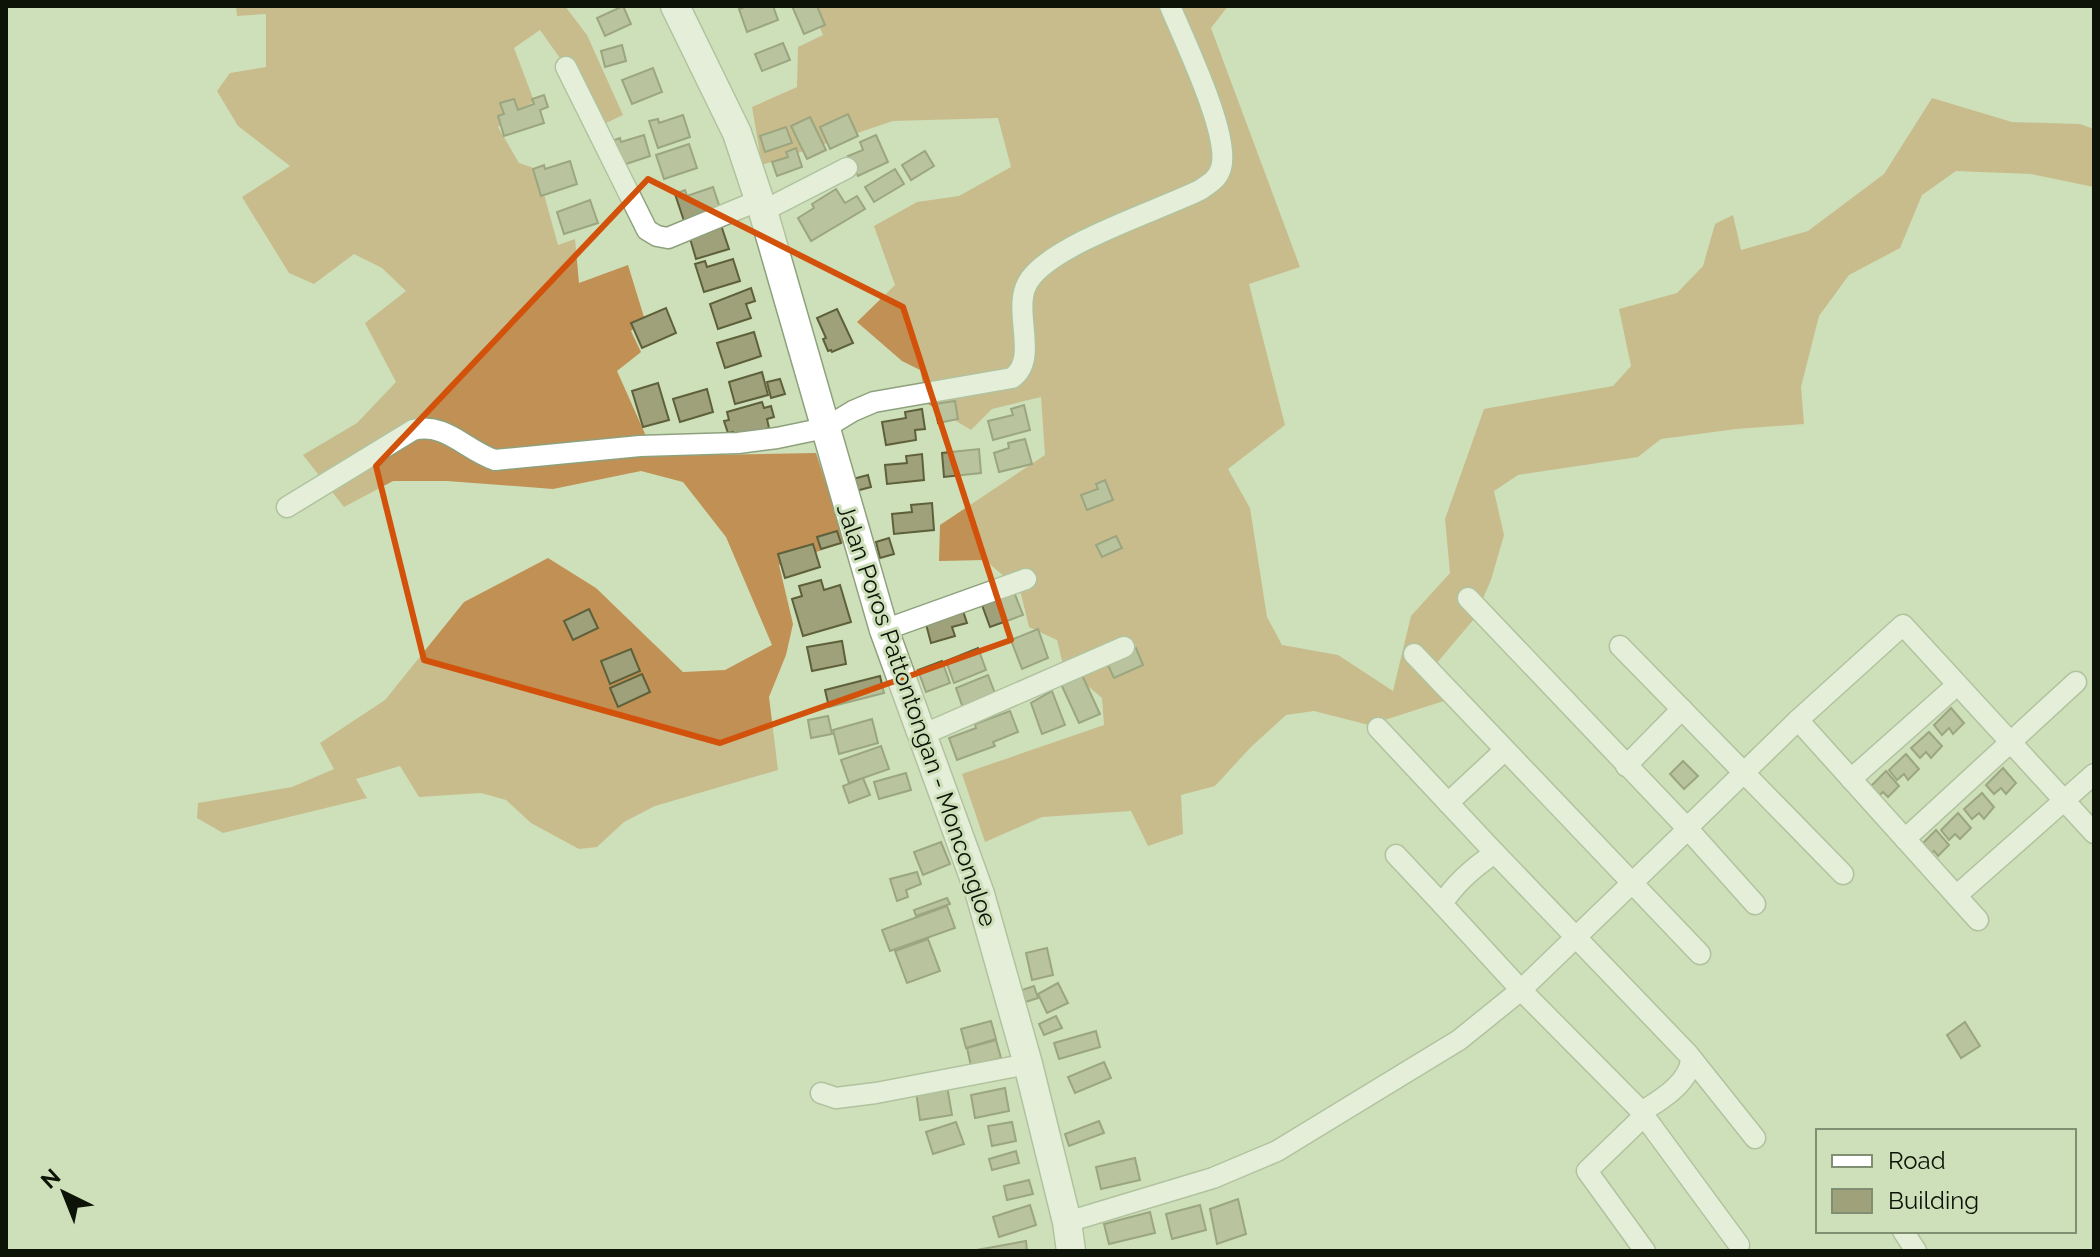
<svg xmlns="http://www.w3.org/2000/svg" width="2100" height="1257" font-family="Raleway,sans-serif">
	<rect width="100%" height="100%" fill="#cde0ba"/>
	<g fill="#c19055">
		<path d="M236 6H565L587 35 623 115 606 123 540 30 514 48 534 101 498 127 519 163 537 169 558 245 575 239 579 283 628 265 644 317 631 331 641 352 617 371 655 456 816 453 845 542 779 565 793 624 786 655 769 697 778 770 655 806 624 822 597 847 579 849 531 823 506 800 481 793 419 797 400 766 356 779 367 798 223 833 197 818 198 803 292 787 334 769 320 743 385 700 464 602 548 558 596 588 683 672 725 670 772 645 726 537 683 482 641 471 553 489 447 481H393L344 507 303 455 357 423 396 382 365 323 406 291 382 268 354 254 314 284 289 273 242 197 290 166 238 126 217 91 230 73 266 67V14L237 16Z"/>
		<path d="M811 6H1228L1211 28 1300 267 1249 284 1285 425 1228 469 1250 508 1267 617 1282 645 1338 655 1393 691 1411 616 1450 573 1445 519 1484 409 1613 386 1631 366 1619 309 1677 293 1703 266 1715 224 1733 215 1741 250 1808 231 1884 174 1932 98 2012 122 2080 124 2094 129V187L2031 174 1956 171 1922 195 1900 248 1849 275 1819 316 1801 387 1804 424 1736 429 1661 439 1638 457 1518 475 1494 491 1504 535 1491 580 1474 619 1425 677 1450 699 1369 725 1314 711 1286 715 1250 748 1215 786 1181 795 1183 834 1148 846 1131 811 1042 817 985 842 962 774 1104 725 1102 698 1063 665 1057 640 1029 627 1020 590 985 560 939 561 940 525 1045 455 1041 397 992 409 971 430 928 404 920 370 902 361 857 322 895 285 874 226 917 202 959 196 1011 167 998 118 893 121 762 165 752 107 797 87 798 47 823 35Z"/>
	</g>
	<g fill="#9fa17a" stroke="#5e603a" stroke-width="2">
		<path d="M623 6 631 24 605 36 597 18Z"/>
		<path d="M747 6H773L778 20 747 32 739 9Z"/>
		<path d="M792 6H817L825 25 804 34Z"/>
		<path d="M783 43 790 60 762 71 755 54Z"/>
		<path d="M622 45 626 61 605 67 601 51Z"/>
		<path d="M653 68 662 92 632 104 622 80Z"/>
		<path d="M544 95 548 107 540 110 544 123 504 136 498 116 504 114 500 103 514 99 518 110 534 104 532 99Z"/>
		<path d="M848 114 858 136 830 149 820 127Z"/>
		<path d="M683 115 690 137 658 148 649 121 658 119 659 123Z"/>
		<path d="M810 117 826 150 807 159 791 126Z"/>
		<path d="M786 127 792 143 765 152 760 136Z"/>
		<path d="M644 135 650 156 617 167 609 142 620 138 621 142Z"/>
		<path d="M876 135 888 162 858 176 848 156 863 150 860 142Z"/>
		<path d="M689 144 697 168 664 179 656 155Z"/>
		<path d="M796 148 802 167 777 176 772 162 788 157 786 152Z"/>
		<path d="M925 151 934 166 911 180 902 165Z"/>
		<path d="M570 161 577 184 541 196 533 169 544 165 545 169Z"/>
		<path d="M895 169 904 184 874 202 865 187Z"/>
		<path d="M713 187 720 208 684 221 675 194 685 190 687 196Z"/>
		<path d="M836 189 845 203 857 196 865 209 811 241 798 218 814 208 812 204Z"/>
		<path d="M590 200 598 223 564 234 557 212Z"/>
		<path d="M721 225 729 249 696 259 689 235Z"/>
		<path d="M733 259 740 281 704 292 695 264 705 261 707 267Z"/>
		<path d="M751 288 755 301 746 304 751 318 718 329 710 304Z"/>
		<path d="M666 308 676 333 642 348 631 323Z"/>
		<path d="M837 309 853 343 832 352 831 350 828 351 823 339 826 338 817 318Z"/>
		<path d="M754 332 761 356 725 368 717 343Z"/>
		<path d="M762 372 768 395 735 404 729 382Z"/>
		<path d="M780 379 785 394 771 398 767 382Z"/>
		<path d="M658 383 669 420 643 427 632 391Z"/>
		<path d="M707 389 713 412 680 422 673 399Z"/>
		<path d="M955 401 958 419 938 423 935 404Z"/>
		<path d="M762 402 764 408 771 406 774 417 767 419 769 428 734 438 733 432 728 433 724 421 729 420 727 412Z"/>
		<path d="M1024 405 1030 430 993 440 988 421 1013 415 1011 409Z"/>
		<path d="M922 409 925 429 915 430 916 440 886 445 882 422 906 418 905 412Z"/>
		<path d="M1025 439 1032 464 999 472 994 453 1009 448 1008 443Z"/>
		<path d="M979 449 981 473 944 477 942 453Z"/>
		<path d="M922 454 924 480 887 484 885 465 907 463 906 456Z"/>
		<path d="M868 475 871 487 852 492 849 480Z"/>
		<path d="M1105 480 1113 500 1087 510 1081 495 1098 489 1096 484Z"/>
		<path d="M932 503 934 530 894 534 892 514 912 512 911 505Z"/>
		<path d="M837 531 841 543 821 549 817 537Z"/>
		<path d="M1116 536 1122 548 1102 557 1096 545Z"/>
		<path d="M889 538 894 554 880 558 876 542Z"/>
		<path d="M813 544 820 567 785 578 778 554Z"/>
		<path d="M821 580 824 590 840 585 851 622 803 636 792 599 802 596 799 586Z"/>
		<path d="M1014 592 1023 615 990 627 982 605Z"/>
		<path d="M962 608 967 623 952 627 955 636 931 643 926 624Z"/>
		<path d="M589 609 598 628 573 640 564 621Z"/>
		<path d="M1038 629 1048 658 1022 669 1011 640Z"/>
		<path d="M842 641 846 664 812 671 807 647Z"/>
		<path d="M978 648 986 670 954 683 946 661Z"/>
		<path d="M1136 648 1143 665 1114 678 1106 661Z"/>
		<path d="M631 649 640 671 610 684 601 661Z"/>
		<path d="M942 661 950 683 926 692 918 670Z"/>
		<path d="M642 674 650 692 618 707 610 688Z"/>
		<path d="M988 675 996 696 963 708 956 688Z"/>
		<path d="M1082 675 1100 714 1079 723 1061 684Z"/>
		<path d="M880 676 884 693 829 707 825 690Z"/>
		<path d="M1052 691 1065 725 1042 734 1031 703Z"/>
		<path d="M1951 708 1964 723 1953 734 1949 728 1942 735 1934 725Z"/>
		<path d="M1010 711 1018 732 993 742 995 746 957 760 949 738 976 728 975 724Z"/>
		<path d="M828 716 832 734 811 738 808 720Z"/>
		<path d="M872 719 878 743 839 754 833 730Z"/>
		<path d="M1929 732 1942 746 1931 758 1926 752 1920 758 1911 748Z"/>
		<path d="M881 746 889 769 849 783 841 760Z"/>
		<path d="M1906 754 1919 769 1908 780 1904 774 1897 780 1889 770Z"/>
		<path d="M1683 761 1698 776 1684 789 1670 774Z"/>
		<path d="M2003 768 2016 783 2006 794 2001 788 1994 794 1986 785Z"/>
		<path d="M1886 771 1899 786 1888 797 1883 792 1877 798 1869 788Z"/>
		<path d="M906 773 911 790 879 799 874 782Z"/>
		<path d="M863 778 870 795 849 803 843 786Z"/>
		<path d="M1982 793 1994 807 1984 819 1979 813 1972 819 1964 809Z"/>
		<path d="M1958 813 1971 828 1960 839 1955 834 1949 840 1941 830Z"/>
		<path d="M1936 830 1949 845 1938 856 1934 851 1927 857 1919 847Z"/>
		<path d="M941 842 950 864 923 875 914 852Z"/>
		<path d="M917 872 921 884 906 890 908 897 897 901 890 879Z"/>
		<path d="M947 898 950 904 916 916 914 910Z"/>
		<path d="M947 906 955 928 890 951 882 930Z"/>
		<path d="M928 939 940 971 907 983 895 951Z"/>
		<path d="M1047 948 1053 975 1032 980 1026 953Z"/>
		<path d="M1058 983 1068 1003 1047 1013 1038 994Z"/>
		<path d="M1034 986 1038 998 1019 1004 1016 992Z"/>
		<path d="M1056 1016 1062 1028 1044 1035 1039 1024Z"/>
		<path d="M991 1021 996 1039 966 1048 961 1029Z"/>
		<path d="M1965 1022 1980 1046 1961 1058 1947 1035Z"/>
		<path d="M1096 1031 1100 1047 1059 1059 1054 1043Z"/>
		<path d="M996 1040 1001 1058 971 1066 967 1048Z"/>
		<path d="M1104 1062 1111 1078 1075 1093 1068 1077Z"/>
		<path d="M947 1086 952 1115 920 1120 916 1091Z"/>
		<path d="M1005 1088 1009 1111 975 1118 971 1095Z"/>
		<path d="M1099 1121 1104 1133 1069 1146 1065 1134Z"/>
		<path d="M956 1122 964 1144 933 1154 926 1132Z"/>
		<path d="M1012 1122 1016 1141 992 1146 988 1126Z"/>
		<path d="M1016 1151 1019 1163 992 1170 989 1159Z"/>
		<path d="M1135 1158 1140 1180 1101 1189 1096 1167Z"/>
		<path d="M1029 1180 1033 1194 1007 1200 1004 1186Z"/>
		<path d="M1238 1199 1246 1234 1217 1244 1210 1209Z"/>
		<path d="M1030 1205 1036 1225 999 1237 993 1217Z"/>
		<path d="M1200 1205 1206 1230 1172 1239 1166 1214Z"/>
		<path d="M1150 1212 1155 1233 1109 1244 1104 1224Z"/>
		<path d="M1026 1241 1027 1251H971Z"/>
	</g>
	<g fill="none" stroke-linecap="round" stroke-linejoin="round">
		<g stroke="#8ea17d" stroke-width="23">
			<g id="street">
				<path d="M566 67 647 230 657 236 668 238 760 200"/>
				<path d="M763 211 847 168"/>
				<path d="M287 507 413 430C446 422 465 450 495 460L640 446 738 443 777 438 825 428 853 411 874 402 1012 378C1041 358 1009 307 1030 279 1056 243 1157 211 1200 190 1209 184 1218 179 1221 168 1231 136 1184 40 1170 6"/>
				<path d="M1468 598 1687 828 1755 904"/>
				<path d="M884 630 1026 579"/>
				<path d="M1620 646 1843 874"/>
				<path d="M1414 654 1700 954"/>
				<path d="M1798 720 1978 920"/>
				<path d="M1378 728 1495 853"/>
				<path d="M922 735 1124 647"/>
				<path d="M1626 766 1682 709"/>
				<path d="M1851 779 1957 685"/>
				<path d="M1448 803 1505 750"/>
				<path d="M1687 828 1798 720 1903 625 2094 833"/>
				<path d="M1905 839 2076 682"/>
				<path d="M1396 855 1442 904"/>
				<path d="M1956 896 2094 774"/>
				<path d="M1691 1059C1690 1081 1664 1098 1646 1109H1639L1521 990 1442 904C1456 882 1474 867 1495 853L1688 1054 1755 1138"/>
				<path d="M821 1093 836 1098 876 1093 1028 1064"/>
				<path d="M1639 1109 1739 1245"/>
				<path d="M1644 1116 1587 1171 1645 1251"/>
				<path d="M1067 1222 1213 1178 1277 1151 1459 1040 1521 990 1688 829"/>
				<path d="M1903 1231 1916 1251"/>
			</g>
		</g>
		<g stroke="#8ea17d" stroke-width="31">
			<path id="secondary" d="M675 6 737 133 763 211 884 630 980 894 1028 1064 1067 1222 1071 1251"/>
		</g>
		<use href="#street" stroke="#fff" stroke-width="20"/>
		<use href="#secondary" stroke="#fff" stroke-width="28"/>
	</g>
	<path d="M0 0H2100V1257H0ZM648 179 903 307 1011 640 720 743 424 660 376 466Z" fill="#cde0ba" fill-opacity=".55" fill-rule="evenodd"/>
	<path fill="none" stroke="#d2520b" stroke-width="6" stroke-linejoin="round" d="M648 179 903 307 1011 640 720 743 424 660 376 466Z"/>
	<g text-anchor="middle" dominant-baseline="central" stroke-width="6" stroke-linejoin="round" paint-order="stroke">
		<g font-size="24" fill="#0d1306" stroke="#cde0ba">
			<text transform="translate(917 715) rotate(71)">Jalan Poros Pattontongan - Moncongloe</text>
		</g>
	</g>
	<rect width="2100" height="1257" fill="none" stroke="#0d1306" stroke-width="16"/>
	<rect x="1816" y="1129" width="260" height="104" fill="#cde0ba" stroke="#808e72" stroke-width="2"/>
	<rect x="1832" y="1155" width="40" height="12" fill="#ffffff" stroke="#808e72" stroke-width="2"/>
	<text x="1888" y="1169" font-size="24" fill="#0d1306">Road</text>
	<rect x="1832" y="1189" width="40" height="24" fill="#9fa17a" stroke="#808e72" stroke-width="2"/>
	<text x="1888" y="1209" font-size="24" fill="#0d1306">Building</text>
	<g transform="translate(64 1193) rotate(317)" stroke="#cde0ba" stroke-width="6" paint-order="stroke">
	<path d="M0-6L14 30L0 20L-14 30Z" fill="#0d1306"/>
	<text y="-12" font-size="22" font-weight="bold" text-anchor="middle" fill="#0d1306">N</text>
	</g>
</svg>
